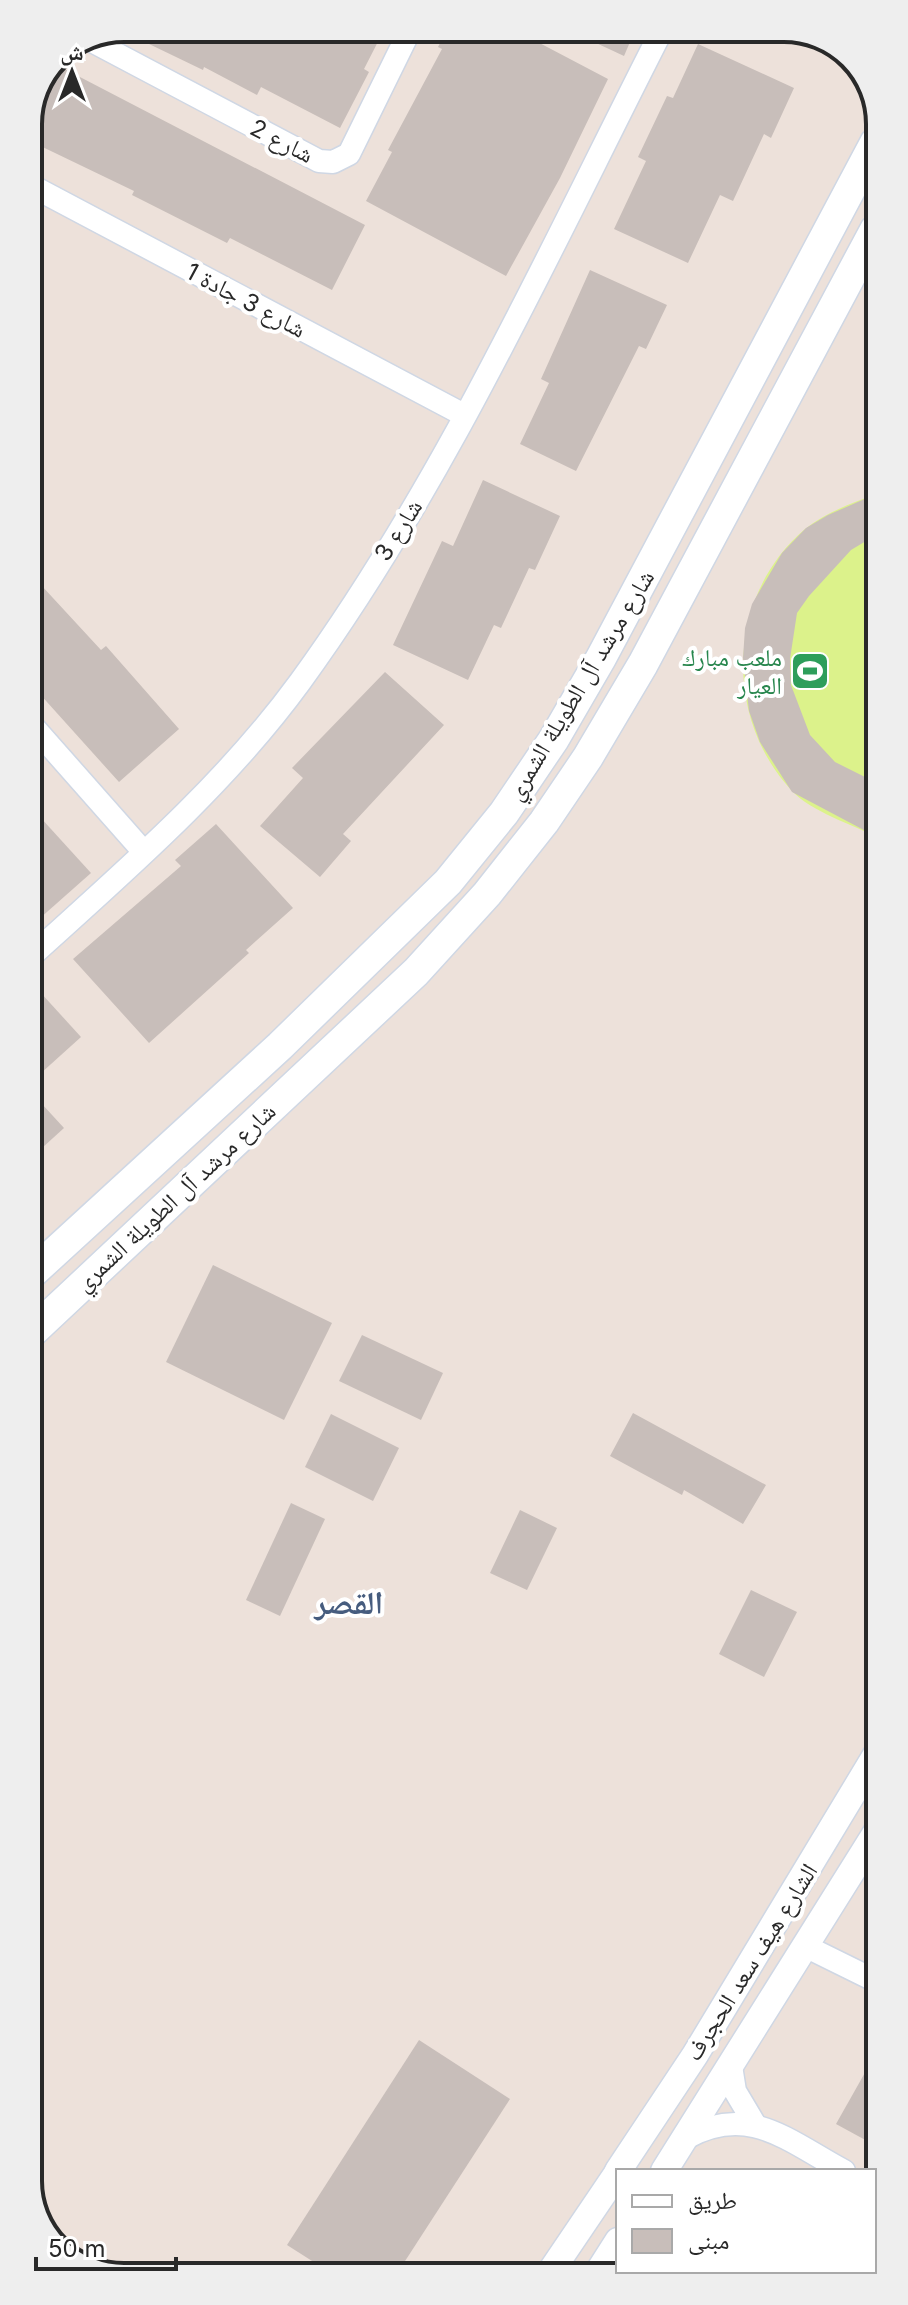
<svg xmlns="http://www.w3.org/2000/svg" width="908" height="2305" font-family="Inter,'Noto Naskh Arabic',sans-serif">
	<rect width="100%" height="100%" fill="#ede1da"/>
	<path fill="#dcf28b" d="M876 494 877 837C851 824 812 812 792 791 722 716 728 594 805 529 825 513 852 503 876 494Z"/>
	<g fill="#c8beba">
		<path d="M124 28H385L364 69 369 72 340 128 261 87 257 95 204 67 203 70 120 30Z"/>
		<path d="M448 28H535L530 38 608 79 560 178 506 276 366 201 392 152 388 150 442 49 438 47Z"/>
		<path d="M564 28H636L624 56Z"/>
		<path d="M698 44 794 88 771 138 764 134 733 201 720 195 688 263 614 229 646 161 638 157 667 96 673 98Z"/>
		<path d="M53 63 365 225 332 290 230 238 227 243 132 195 134 191 28 140V119Z"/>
		<path d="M590 270 667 305 646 349 639 346 576 471 520 444 549 383 541 379Z"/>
		<path d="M483 480 560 516 535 570 529 568 501 628 494 625 468 680 393 645 442 541 453 546Z"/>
		<path d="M876 494V535L851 550 809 596 797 613 790 659 791 685 810 735 835 762 877 783V837L792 792 760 742 749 711 743 658 745 628 752 604 782 553 806 528 828 515Z"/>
		<path d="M29 572 101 650 106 646 179 729 119 782 29 682Z"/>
		<path d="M385 672 444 725 343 834 351 841 320 877 260 826 303 778 292 768Z"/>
		<path d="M30 806 91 873 30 927Z"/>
		<path d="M216 824 293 908 246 950 249 953 149 1043 73 959 181 866 175 860Z"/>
		<path d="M40 992 81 1037 30 1083V1001Z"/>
		<path d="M30 1091 64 1128 31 1158Z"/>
		<path d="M213 1265 332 1323 284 1420 166 1362Z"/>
		<path d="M362 1335 443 1373 421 1420 339 1381Z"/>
		<path d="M633 1413 766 1485 743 1524 684 1490 682 1495 610 1456Z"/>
		<path d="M331 1414 399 1448 373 1501 305 1467Z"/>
		<path d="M291 1503 325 1519 280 1616 246 1600Z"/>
		<path d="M520 1510 557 1528 527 1590 490 1573Z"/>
		<path d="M751 1590 797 1612 764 1677 719 1654Z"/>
		<path d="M419 2040 510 2099 396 2275H334L287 2245Z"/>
		<path d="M880 2046V2148L836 2124Z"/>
	</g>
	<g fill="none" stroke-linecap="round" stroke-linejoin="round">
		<g stroke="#cfd7e4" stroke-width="25">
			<g id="minor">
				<path d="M92 41 319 161 333 162 349 154 411 28"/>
				<path d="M28 184 464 415"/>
				<path d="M30 723 143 851"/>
				<path d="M30 957C125 871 224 786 300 682 446 481 550 249 663 28"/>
				<path d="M807 1947 880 1983"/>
				<path d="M731 2066 735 2091 754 2123"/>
				<path d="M686 2138C749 2103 788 2141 844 2171"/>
				<path d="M874 2187 878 2188"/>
			</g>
		</g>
		<g stroke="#cfd7e4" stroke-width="29">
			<g id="tertiary">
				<path d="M618 2171 695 2055 879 1750"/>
				<path d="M664 2171 879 1828"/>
				<path d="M549 2274 618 2172"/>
				<path d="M597 2274 618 2241"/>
			</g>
		</g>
		<g stroke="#cfd7e4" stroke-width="33">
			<g id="secondary">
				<path d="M31 1274 280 1046 448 882 504 813 554 739 601 658 875 143"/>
				<path d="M31 1333 416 972 487 894 544 822 588 757 643 664 875 230"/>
			</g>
		</g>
		<use href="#minor" stroke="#fff" stroke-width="22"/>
		<use href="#tertiary" stroke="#fff" stroke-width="26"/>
		<use href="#secondary" stroke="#fff" stroke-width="30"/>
	</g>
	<defs>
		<g id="stadium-square" transform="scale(2)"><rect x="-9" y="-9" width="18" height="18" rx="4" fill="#2e9e5b" stroke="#fff"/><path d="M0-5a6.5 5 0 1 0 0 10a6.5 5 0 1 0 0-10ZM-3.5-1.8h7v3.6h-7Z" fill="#fff"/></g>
	</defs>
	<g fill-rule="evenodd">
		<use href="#stadium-square" x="810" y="671"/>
	</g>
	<g text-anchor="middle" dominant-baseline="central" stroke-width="8" stroke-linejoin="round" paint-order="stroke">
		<g font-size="24" fill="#292929" stroke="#fff">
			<text transform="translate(282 141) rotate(27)">شارع 2</text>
			<text transform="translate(246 300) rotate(28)">شارع 3 جادة 1</text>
			<text transform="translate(398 530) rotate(-58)">شارع 3</text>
			<text transform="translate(580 685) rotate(-59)">شارع مرشد آل الطويلة الشمري</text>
			<text transform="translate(175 1197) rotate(-43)">شارع مرشد آل الطويلة الشمري</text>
			<text transform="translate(751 1962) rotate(-58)">الشارع هيف سعد الحجرف</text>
		</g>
		<g font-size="24" fill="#27864d" stroke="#fff" text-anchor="end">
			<text x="782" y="657">ملعب مبارك<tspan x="782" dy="28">العيار</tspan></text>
		</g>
		<g font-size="32" font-weight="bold" fill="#465c7e" stroke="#fff">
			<text x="349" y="1602">القصر</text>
		</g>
	</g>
	<path d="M0 0H908V2305H0ZM124 42H784A82 82 0 0 1 866 124V2181A82 82 0 0 1 784 2263H124A82 82 0 0 1 42 2181V124A82 82 0 0 1 124 42Z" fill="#eee" fill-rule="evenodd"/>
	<path fill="none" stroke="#292929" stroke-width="4" d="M124 42H784A82 82 0 0 1 866 124V2181A82 82 0 0 1 784 2263H124A82 82 0 0 1 42 2181V124A82 82 0 0 1 124 42Z"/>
	<rect x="616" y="2169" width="260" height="104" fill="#ffffff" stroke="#a9a9a9" stroke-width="2"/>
	<rect x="632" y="2195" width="40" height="12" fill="#ffffff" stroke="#a9a9a9" stroke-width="2"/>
	<text x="688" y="2209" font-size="24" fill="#292929">طريق</text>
	<rect x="632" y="2229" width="40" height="24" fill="#c8beba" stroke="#a9a9a9" stroke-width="2"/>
	<text x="688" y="2249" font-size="24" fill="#292929">مبنى</text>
	<g transform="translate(72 72)" stroke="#ffffff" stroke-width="6" paint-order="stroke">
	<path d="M0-6L14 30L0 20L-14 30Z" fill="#292929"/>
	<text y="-12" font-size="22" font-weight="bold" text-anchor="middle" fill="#292929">ش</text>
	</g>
	<path d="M36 2257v12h140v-12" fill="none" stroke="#292929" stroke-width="4"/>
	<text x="48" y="2257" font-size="24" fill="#292929" stroke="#ffffff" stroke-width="6" paint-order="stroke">50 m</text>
</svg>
